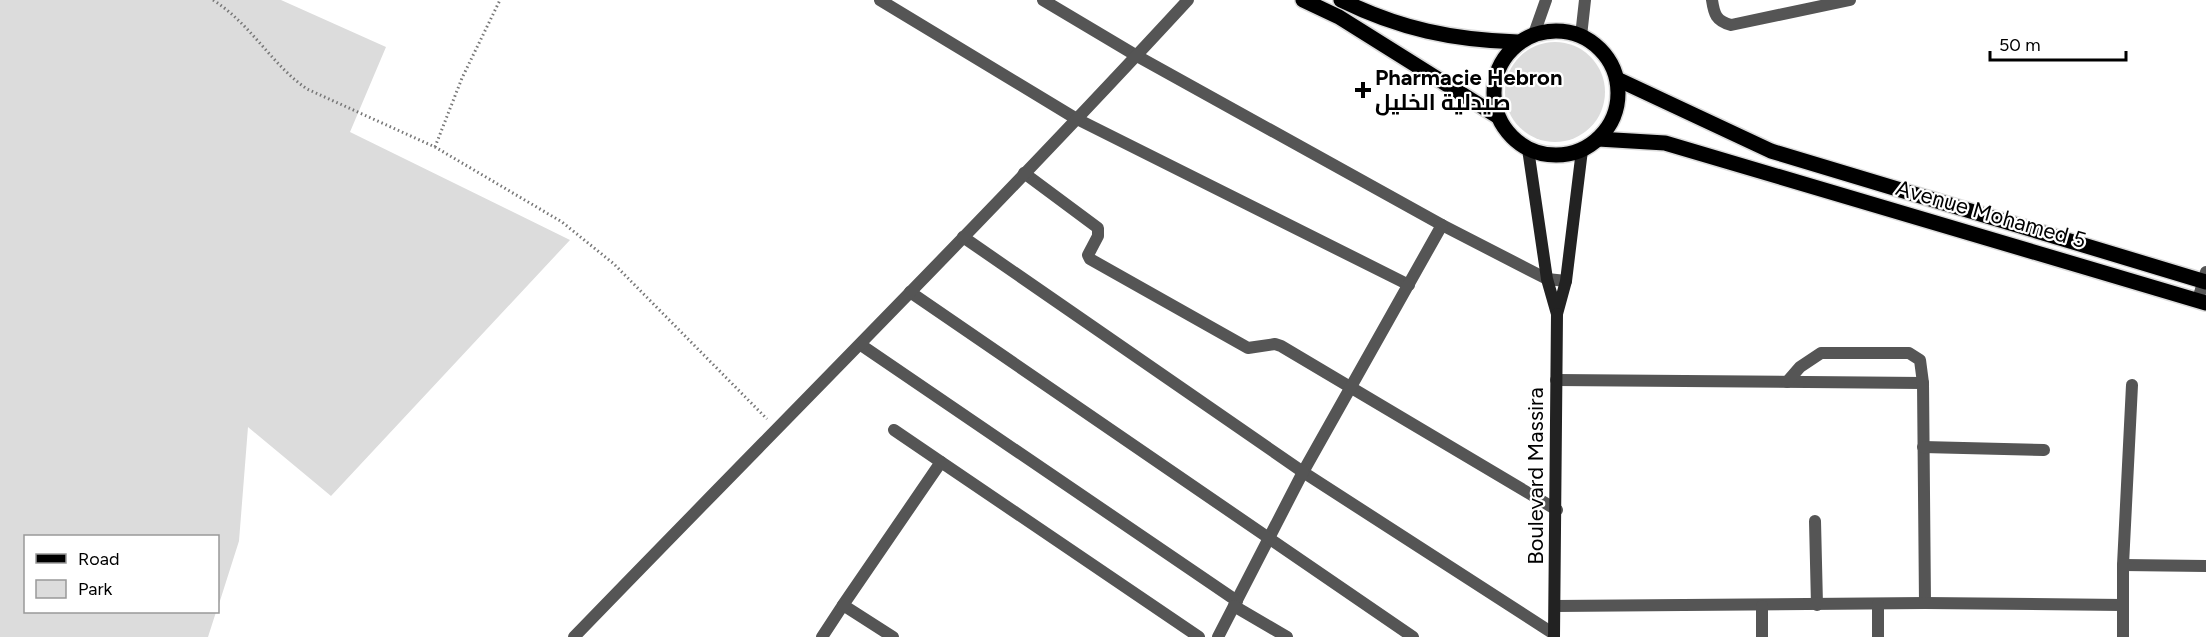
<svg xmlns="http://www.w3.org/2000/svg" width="2206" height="637" font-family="Figtree,Cairo,sans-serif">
	<rect width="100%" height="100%" fill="#fff"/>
	<g fill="#dcdcdc">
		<path d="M0 0H281L386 47 350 132 570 240 331 496 248 427 239 541 218 607V536H26V612H216L208 637H0Z"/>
		<circle cx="1555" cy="92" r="50"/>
	</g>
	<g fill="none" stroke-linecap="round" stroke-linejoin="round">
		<g stroke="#dbdbdb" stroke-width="18">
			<g id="primary">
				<path d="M1303 0 1339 17 1497 116"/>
				<path d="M1341 0C1400 29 1453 40 1518 42"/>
				<circle cx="1556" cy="93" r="62"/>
				<path d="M1617 79 1771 151 2206 282"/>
				<path d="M1598 139 1665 143 2206 303"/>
			</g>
		</g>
		<g stroke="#777" stroke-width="3" stroke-dasharray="1.5 3" stroke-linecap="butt">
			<path d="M213 0C251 24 271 64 307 89L435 147 562 222 614 264 767 419"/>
			<path d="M435 147 462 78 500 0"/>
		</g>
		<g stroke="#555" stroke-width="12">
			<path d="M880 0 1075 118 1409 285"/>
			<path d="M1043 0 1137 56 1442 225 1547 279 1566 281"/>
			<path d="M1712 0C1714 14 1716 21 1731 25L1850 0"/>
			<path d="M1534 34 1546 0"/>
			<path d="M1581 36 1585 0"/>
			<path d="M1024 173 1098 228V236L1088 255 1090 259 1248 348 1275 344 1281 346 1557 510"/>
			<path d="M1442 225 1303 472 1554 634"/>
			<path d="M963 237 1303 472 1218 637"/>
			<path d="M910 292 1413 637"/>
			<path d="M2198 300 2206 272"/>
			<path d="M861 345 1237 601"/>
			<path d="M1556 380 1923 383"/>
			<path d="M1787 382 1800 367 1821 353H1909L1920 360 1923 383 1925 603"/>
			<path d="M894 430 941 462"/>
			<path d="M1923 447 2044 450"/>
			<path d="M1815 521 1817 605"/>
			<path d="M2123 565 2206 566"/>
			<path d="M1234 606 1287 637"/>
			<path d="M1555 606 1925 603 2123 605"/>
			<path d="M1762 606V637"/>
			<path d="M822 637 843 605"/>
			<path d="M893 637 843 605 941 462 1199 637"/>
			<path d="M1878 637V604"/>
			<path d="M2123 637V565L2132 385"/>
		</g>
		<path stroke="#555" stroke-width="12" d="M574 637C779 425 988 217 1188 0"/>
		<g stroke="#222" stroke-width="12">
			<path d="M1528 149 1547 279 1557 314 1566 281 1582 150"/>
			<path d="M1554 637 1557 314"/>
		</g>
		<use href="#primary" stroke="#000" stroke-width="15"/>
	</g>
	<path fill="#000" stroke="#fff" stroke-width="2" d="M1360 81h6v6h6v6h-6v6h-6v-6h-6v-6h6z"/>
	<g text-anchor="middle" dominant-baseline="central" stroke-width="4.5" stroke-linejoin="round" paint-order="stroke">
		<g font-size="22" font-weight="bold" fill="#000" stroke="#fff" text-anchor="start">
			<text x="1375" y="77">Pharmacie Hebron<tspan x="1375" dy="25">صيدلية الخليل</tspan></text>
		</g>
		<g font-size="22" fill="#000" stroke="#fff">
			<text transform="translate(1991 214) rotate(16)">Avenue Mohamed 5</text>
			<text transform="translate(1535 476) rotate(-90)">Boulevard Massira</text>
		</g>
	</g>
	<rect x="24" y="535" width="195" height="78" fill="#ffffff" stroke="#999999" stroke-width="1.5"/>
	<rect x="36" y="554" width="30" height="9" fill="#000000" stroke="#999999" stroke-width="1.5"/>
	<text x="78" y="565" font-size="18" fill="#000000">Road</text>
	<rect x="36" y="580" width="30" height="18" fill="#dcdcdc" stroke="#999999" stroke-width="1.5"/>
	<text x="78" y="595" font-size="18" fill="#000000">Park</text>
	<path d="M1990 51v9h136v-9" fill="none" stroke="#000000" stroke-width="3"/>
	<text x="1999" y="51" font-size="18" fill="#000000" stroke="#ffffff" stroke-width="4.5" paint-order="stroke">50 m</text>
</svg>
